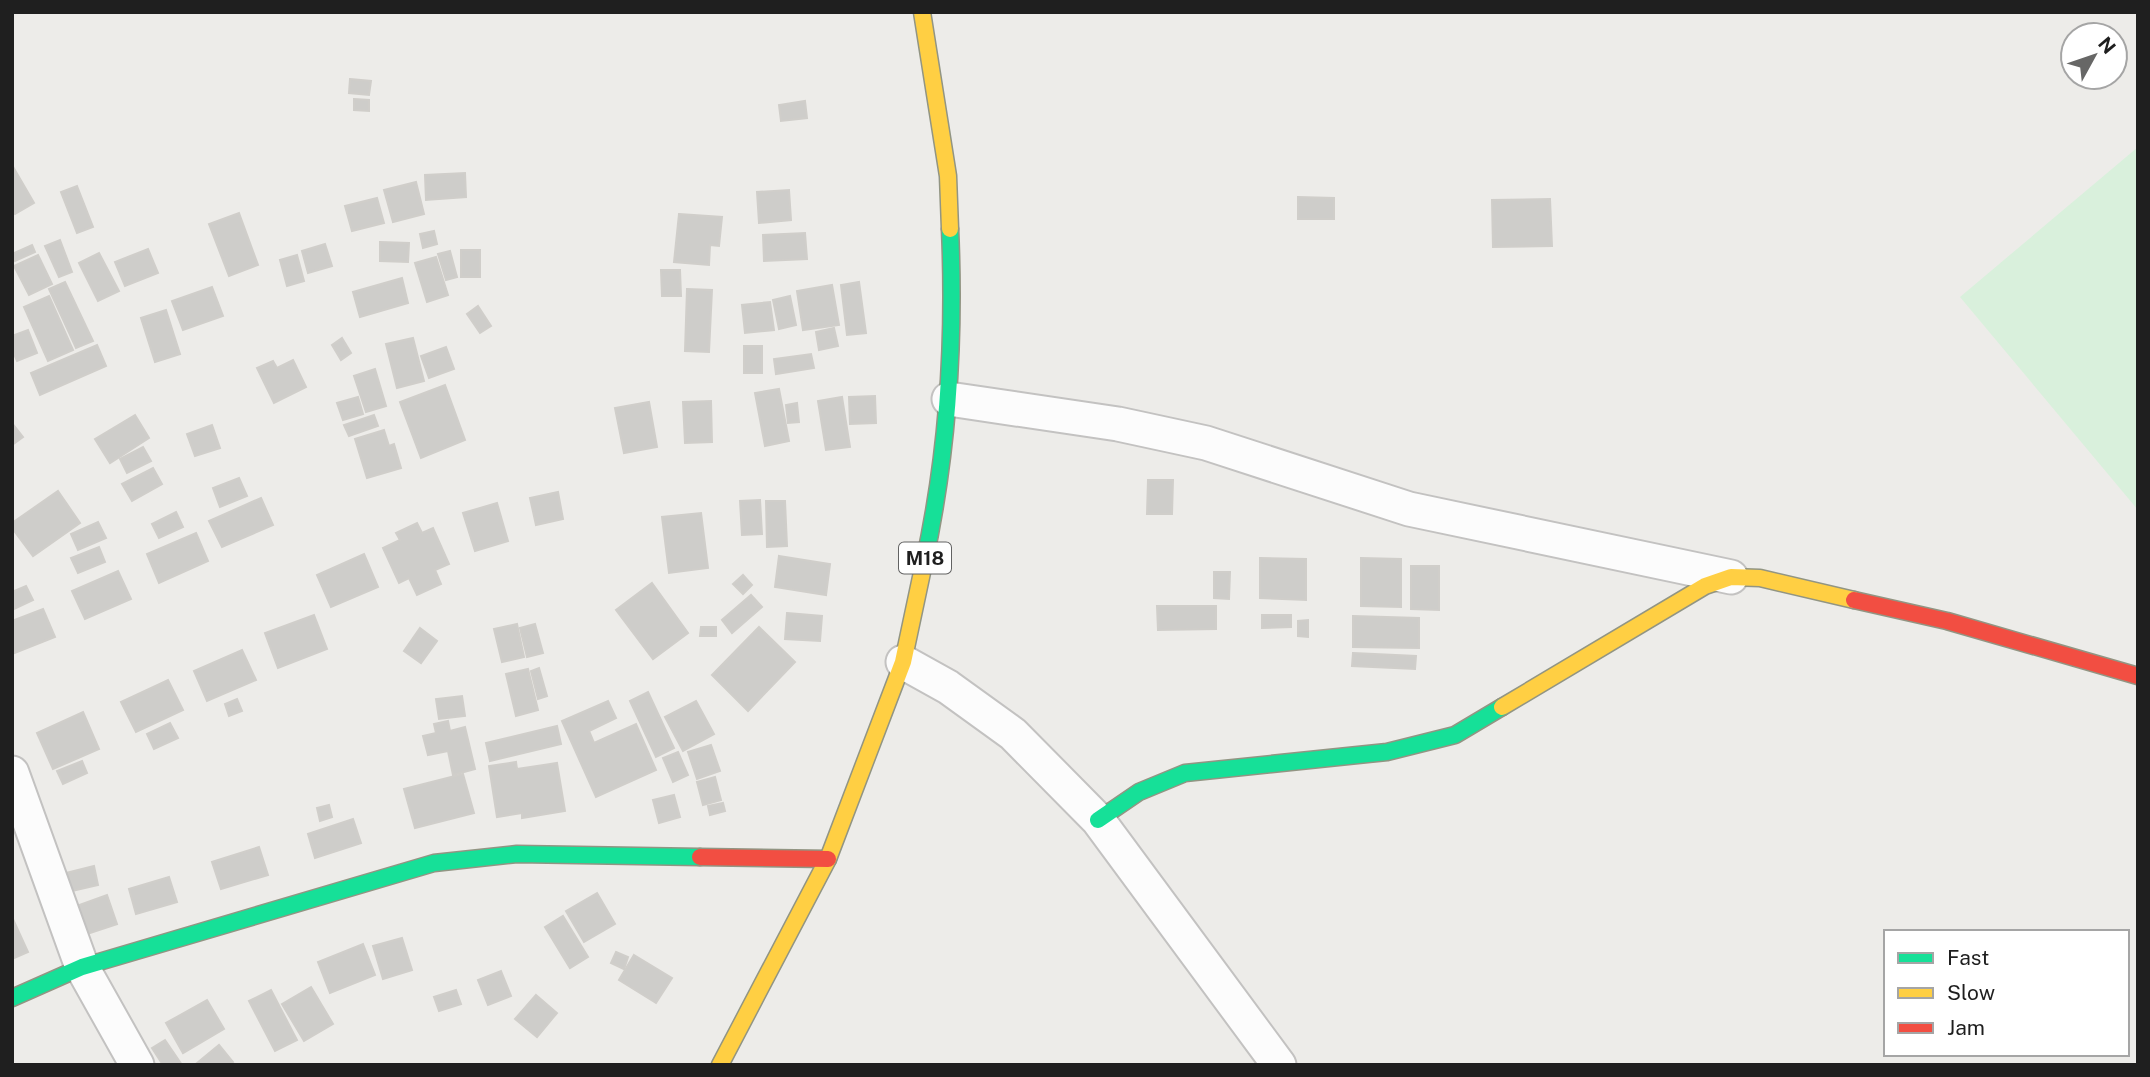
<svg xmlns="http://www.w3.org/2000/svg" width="2150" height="1077" font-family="'Public Sans',sans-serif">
	<rect width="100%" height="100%" fill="#edece9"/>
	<path fill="#d9f0dc" d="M2138 147V510L1960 297Z"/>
	<g fill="#cecdca" stroke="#d0ceca" stroke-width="2">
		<path d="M350 79 371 81 369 95 349 93Z"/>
		<path d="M354 99 369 100V111L354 110Z"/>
		<path d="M805 101 807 118 781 121 779 105Z"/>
		<path d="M12 165 34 203 15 214 12 210Z"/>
		<path d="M465 173 466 197 426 200 425 175Z"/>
		<path d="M416 182 424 214 393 222 384 190Z"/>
		<path d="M77 186 93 227 77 233 61 192Z"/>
		<path d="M789 190 791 220 759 223 757 192Z"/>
		<path d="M1298 197 1334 198V219H1298Z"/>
		<path d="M377 198 384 223 352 231 345 206Z"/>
		<path d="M1550 199 1552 246 1493 247 1492 200Z"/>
		<path d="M239 213 258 265 229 276 209 224Z"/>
		<path d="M679 214 722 217 719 246 710 245 709 265 674 262Z"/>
		<path d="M434 231 437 244 423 248 420 234Z"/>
		<path d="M805 233 807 259 764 261 763 235Z"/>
		<path d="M60 240 72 272 59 277 45 246Z"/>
		<path d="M380 242 409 243 408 262 380 261Z"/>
		<path d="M325 244 332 266 308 273 302 251Z"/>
		<path d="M32 245 35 252 15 261 12 254Z"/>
		<path d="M148 249 158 273 125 286 115 262Z"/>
		<rect x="461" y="250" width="19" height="27"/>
		<path d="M450 251 457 277 446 280 438 254Z"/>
		<path d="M99 253 119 291 98 301 79 263Z"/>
		<path d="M38 255 52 284 29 295 14 266Z"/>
		<path d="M297 255 304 281 287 286 280 260Z"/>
		<path d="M436 257 448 295 427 302 415 263Z"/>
		<path d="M661 270H680L681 296H662Z"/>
		<path d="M402 278 408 303 360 317 353 292Z"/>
		<path d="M65 282 93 341 76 348 49 289Z"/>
		<path d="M859 282 866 333 847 335 841 285Z"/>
		<path d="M832 285 839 325 803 330 797 291Z"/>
		<path d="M212 287 223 316 183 330 172 301Z"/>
		<path d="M687 289 712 290 709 352 685 351Z"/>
		<path d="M49 296 73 350 48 361 24 307Z"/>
		<path d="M790 296 796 325 779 329 773 300Z"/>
		<path d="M770 302 774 330 745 333 742 305Z"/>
		<path d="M478 306 491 326 480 333 467 314Z"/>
		<path d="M166 310 180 354 155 362 141 318Z"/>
		<path d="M834 328 838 346 819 350 816 332Z"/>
		<path d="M28 330 37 353 17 361 12 349V336Z"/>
		<path d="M342 338 351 353 341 360 332 345Z"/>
		<path d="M413 338 424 381 397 388 386 344Z"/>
		<path d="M97 345 106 366 40 395 31 373Z"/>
		<rect x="744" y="346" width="18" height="27"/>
		<path d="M446 347 454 369 429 378 421 356Z"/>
		<path d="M811 354 814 368 776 374 774 359Z"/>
		<path d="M293 360 306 387 274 403 257 368 273 361 277 368Z"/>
		<path d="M375 369 386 406 366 412 354 376Z"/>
		<path d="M445 385 465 440 421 458 400 402Z"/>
		<path d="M779 389 789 441 765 446 755 393Z"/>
		<path d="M875 396 876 423 850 424 849 397Z"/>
		<path d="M358 397 363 414 343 420 337 403Z"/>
		<path d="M842 397 850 447 826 450 818 401Z"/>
		<path d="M711 401 712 442 685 443 683 402Z"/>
		<path d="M649 402 657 447 624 453 615 408Z"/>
		<path d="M797 403 799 422 788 423 786 405Z"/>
		<path d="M135 415 149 438 110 463 95 439Z"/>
		<path d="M374 415 378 426 349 436 344 425Z"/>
		<path d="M12 423 23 437 12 445Z"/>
		<path d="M212 425 220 448 195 456 187 434Z"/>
		<path d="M384 430 389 446 394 444 401 468 367 478 355 439Z"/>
		<path d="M143 447 151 461 127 473 120 459Z"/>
		<path d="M153 468 162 484 132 501 122 484Z"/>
		<path d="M239 478 247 496 220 507 213 488Z"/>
		<path d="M1148 480H1173L1172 514H1147Z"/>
		<path d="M58 491 80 523 33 556 12 528V523Z"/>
		<path d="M558 492 563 519 536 525 530 498Z"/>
		<path d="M261 498 273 525 222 547 209 521Z"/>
		<path d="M760 500 762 534 742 535 740 501Z"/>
		<path d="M766 501H785L787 546 767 547Z"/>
		<path d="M497 503 508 541 475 551 463 513Z"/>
		<path d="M176 512 183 527 159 538 152 524Z"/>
		<path d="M701 513 708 568 669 573 662 517Z"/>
		<path d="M98 522 106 538 78 550 71 534Z"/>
		<path d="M417 523 422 533 433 528 449 564 435 570 441 584 417 595 409 578 399 583 383 548 400 540 396 533Z"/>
		<path d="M196 533 208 561 159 583 147 554Z"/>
		<path d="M99 547 105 562 78 573 71 558Z"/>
		<path d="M364 554 378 587 331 607 317 575Z"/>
		<path d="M779 556 830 564 826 595 775 587Z"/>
		<path d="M1260 558 1306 559V600L1260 598Z"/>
		<path d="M1361 558 1401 559V607L1361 606Z"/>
		<path d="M1411 566H1439V610L1411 609Z"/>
		<path d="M118 571 131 599 85 619 72 591Z"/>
		<path d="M1214 572H1230L1229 599 1214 598Z"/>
		<path d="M743 575 752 585 743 594 733 584Z"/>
		<path d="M652 583 688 633 653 659 616 610Z"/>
		<path d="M26 586 33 600 12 610V592Z"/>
		<path d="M751 595 762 607 732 633 722 620Z"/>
		<path d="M1157 606H1216V629L1158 630Z"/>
		<path d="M43 609 55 637 12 654V621Z"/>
		<path d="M787 613 822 616 820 641 785 639Z"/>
		<path d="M314 615 327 649 278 668 265 633Z"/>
		<path d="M1262 615H1291V627L1262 628Z"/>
		<path d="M1353 616 1419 618V648L1353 647Z"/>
		<path d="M1308 620V637L1298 636V621Z"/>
		<path d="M517 624 524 657 502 662 494 629Z"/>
		<path d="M535 624 543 653 527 657 520 628Z"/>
		<path d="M701 627H716V636H700Z"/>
		<path d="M759 627 795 662 748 711 712 675Z"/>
		<path d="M420 628 437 641 421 663 404 651Z"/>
		<path d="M242 650 256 680 207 701 194 671Z"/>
		<path d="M1353 653 1416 656 1415 669 1352 666Z"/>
		<path d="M539 668 547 696 538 699 531 671Z"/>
		<path d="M528 669 538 710 516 716 506 674Z"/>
		<path d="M168 680 183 710 136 732 121 702Z"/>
		<path d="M648 692 674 748 656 757 630 701Z"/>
		<path d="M462 696 465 716 439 719 436 699Z"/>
		<path d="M237 699 242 711 229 716 225 704Z"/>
		<path d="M608 701 616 718 589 731 594 743 636 724 656 770 596 797 562 721Z"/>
		<path d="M696 701 714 734 683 751 665 717Z"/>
		<path d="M83 712 99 749 53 769 37 733Z"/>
		<path d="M448 721 450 731 465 727 475 769 453 775 448 751 428 755 423 736 436 733 434 724Z"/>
		<path d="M170 723 178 738 154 749 147 734Z"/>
		<path d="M557 726 561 744 490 761 486 743Z"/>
		<path d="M711 745 720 771 697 779 688 752Z"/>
		<path d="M678 752 688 775 673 782 663 758Z"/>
		<path d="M82 761 87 773 63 784 57 771Z"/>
		<path d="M516 762 517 769 557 763 565 811 522 818V813L497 817 489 766Z"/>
		<path d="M463 774 474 813 415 828 404 789Z"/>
		<path d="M715 777 721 800 703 805 697 782Z"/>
		<path d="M674 795 680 817 659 823 653 800Z"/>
		<path d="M723 803 725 811 710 815 708 806Z"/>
		<path d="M329 805 332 817 320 821 317 808Z"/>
		<path d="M353 819 361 843 315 858 308 834Z"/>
		<path d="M259 847 268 875 221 889 212 862Z"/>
		<path d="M94 866 98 885 63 893 58 875Z"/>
		<path d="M169 877 177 902 136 914 129 889Z"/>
		<path d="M597 893 615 924 584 942 566 911Z"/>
		<path d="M107 895 117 924 78 937 68 909Z"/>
		<path d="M563 916 588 957 570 968 545 927Z"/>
		<path d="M12 917 28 952 12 959Z"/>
		<path d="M402 938 412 970 383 979 373 946Z"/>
		<path d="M363 944 375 975 330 993 318 962Z"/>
		<path d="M616 952 628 957 624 969 611 963Z"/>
		<path d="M634 955 672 978 656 1003 619 980Z"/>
		<path d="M501 971 511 996 488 1005 478 980Z"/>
		<path d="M311 987 333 1024 304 1041 282 1004Z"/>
		<path d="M271 990 297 1040 275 1051 249 1001Z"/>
		<path d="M456 990 461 1004 439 1011 434 997Z"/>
		<path d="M536 995 557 1013 537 1037 515 1019Z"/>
		<path d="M207 1000 224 1029 183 1053 166 1023Z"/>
		<path d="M165 1040 182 1065H163L152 1048Z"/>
		<path d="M219 1045 233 1062 229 1065H199L197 1063Z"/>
	</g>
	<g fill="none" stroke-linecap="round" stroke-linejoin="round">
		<g stroke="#c3c2c1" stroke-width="37">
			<g id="street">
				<path d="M949 399 1118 424 1206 443 1409 509 1731 577"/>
				<path d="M903 662 948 687 1013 734 1098 820 1279 1065"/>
				<path d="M12 773 82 967 137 1065"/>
			</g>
		</g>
		<g stroke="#929583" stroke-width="19">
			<g id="fast">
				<path d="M924 563C948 453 955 341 950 229"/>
				<path d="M1098 820 1139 792 1185 773 1387 752 1455 735 1502 707"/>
				<path d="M12 998 82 967 434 863 517 854 700 857"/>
			</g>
		</g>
		<g stroke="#929583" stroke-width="19">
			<g id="slow">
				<path d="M922 12 948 176 950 229"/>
				<path d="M1502 707 1705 586 1731 577 1760 578 1854 600"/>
				<path d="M720 1065 828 859 903 662 924 563"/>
			</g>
		</g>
		<g stroke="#929583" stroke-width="19">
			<g id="jam">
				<path d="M1854 600 1947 621 2138 676"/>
				<path d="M700 857 828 859"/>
			</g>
		</g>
		<use href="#street" stroke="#fcfcfc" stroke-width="33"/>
		<use href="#fast" stroke="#16e098" stroke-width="16"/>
		<use href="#slow" stroke="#ffcf43" stroke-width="16"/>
		<use href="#jam" stroke="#f24e42" stroke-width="16"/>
	</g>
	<g text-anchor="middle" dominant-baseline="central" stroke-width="7" stroke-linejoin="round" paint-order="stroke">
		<rect fill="#fff" stroke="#626262" stroke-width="2" x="899" y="542.5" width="52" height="31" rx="5"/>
		<g font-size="19" font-weight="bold" fill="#1f1f1f">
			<text x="925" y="558">M18</text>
		</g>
	</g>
	<rect width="2150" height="1077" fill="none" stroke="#1f1f1f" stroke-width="28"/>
	<rect x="1884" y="930" width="245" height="126" fill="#ffffff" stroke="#a5a5a5" stroke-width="2"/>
	<rect x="1898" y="953" width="35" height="10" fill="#16e098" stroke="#a5a5a5" stroke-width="2"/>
	<text x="1947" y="965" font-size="21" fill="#1f1f1f">Fast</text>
	<rect x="1898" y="988" width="35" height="10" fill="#ffcf43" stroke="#a5a5a5" stroke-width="2"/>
	<text x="1947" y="1000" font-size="21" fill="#1f1f1f">Slow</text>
	<rect x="1898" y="1023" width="35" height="10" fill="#f24e42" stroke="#a5a5a5" stroke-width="2"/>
	<text x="1947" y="1035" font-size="21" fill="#1f1f1f">Jam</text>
	<g transform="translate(2094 56) rotate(50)"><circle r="33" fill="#ffffff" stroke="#a5a5a5" stroke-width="2"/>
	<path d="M0-5L12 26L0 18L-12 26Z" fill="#676766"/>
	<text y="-10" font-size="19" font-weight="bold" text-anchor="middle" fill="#1f1f1f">N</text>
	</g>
</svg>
